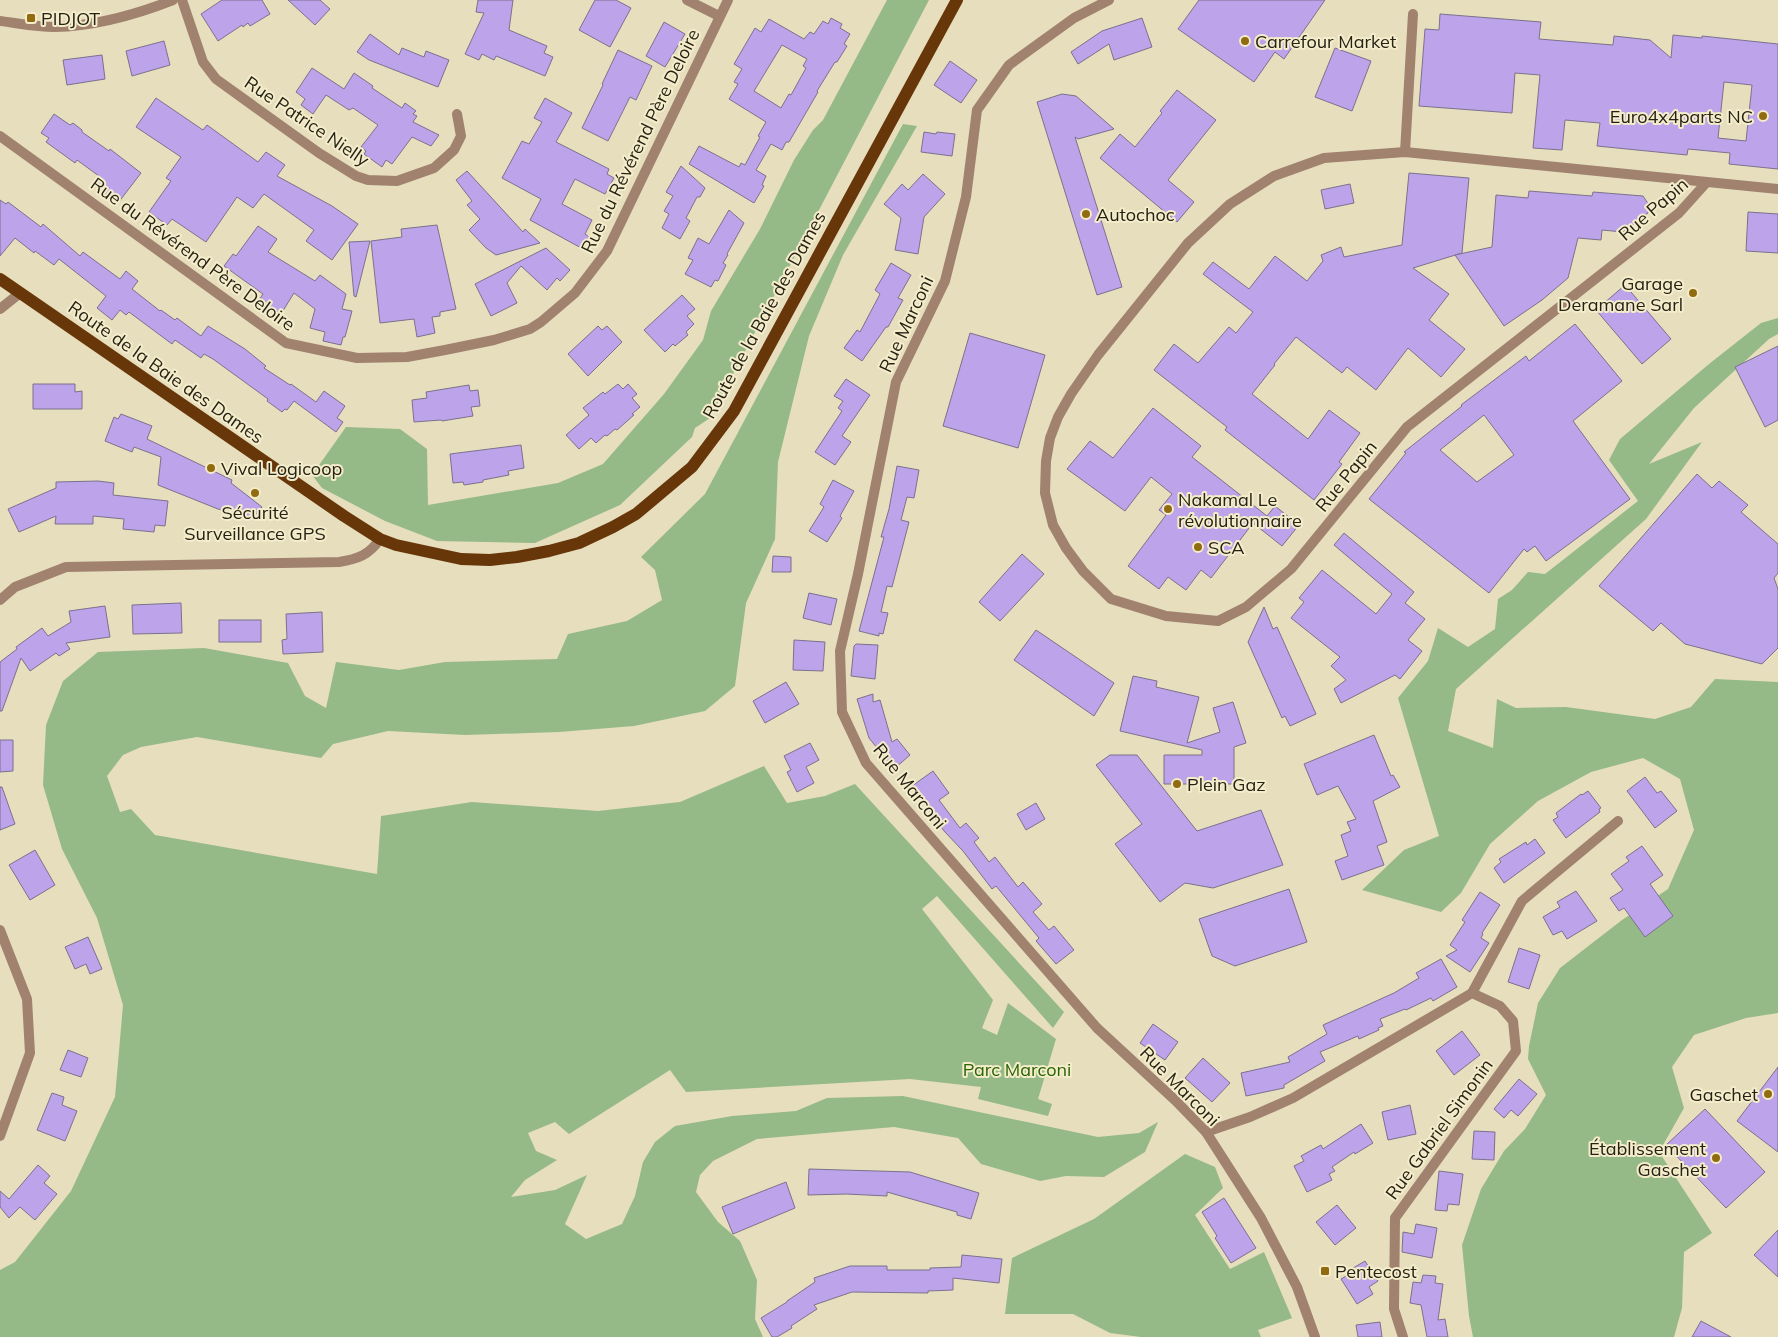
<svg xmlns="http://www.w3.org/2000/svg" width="1778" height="1337" font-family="Mulish,sans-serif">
	<rect width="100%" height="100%" fill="#e7debd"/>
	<g fill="#95ba87">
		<path d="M887 0H929L710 418 695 428 692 437 620 505 535 543 437 541 385 521 322 488 312 475 346 427 400 429 427 449 428 505 558 483 603 464 664 394 703 340 711 311 760 229 794 160 813 130 823 120Z"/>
		<path d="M903 124 917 126 843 255 809 336 778 462 775 539 746 603 735 686 705 711 634 726 559 732 465 735 388 731 333 744 321 758 197 737 141 747 123 755 107 776 120 812 131 809 155 835 377 874 381 816 472 802 598 811 680 802 764 766 787 803 825 796 855 784 1064 1012 1053 1028 937 896 922 909 993 1000 982 1028 997 1035 1008 1003 1056 1039 1038 1099 1052 1104 1048 1116 978 1099 981 1087 910 1079 686 1092 670 1070 569 1134 555 1122 528 1133 536 1151 557 1160 525 1180 511 1197 555 1190 587 1175 565 1224 586 1239 622 1224 635 1196 643 1162 655 1142 675 1126 732 1116 796 1111 827 1098 903 1096 1098 1137 1139 1133 1158 1122 1145 1152 1104 1177 1066 1176 1040 1181 981 1164 958 1138 894 1127 757 1139 713 1161 700 1175 696 1192 718 1222 740 1241 757 1280 755 1319 763 1337H0V1270L15 1262 71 1191 115 1097 123 1005 97 918 62 849 43 785 46 725 63 681 98 652 204 648 288 663 305 696 326 708 336 662 399 670 445 662 557 659 568 634 627 621 662 600 655 570 641 557 705 494Z"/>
		<path d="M1778 318V334L1769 339 1694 408 1649 464 1702 442 1646 519 1456 689 1448 731 1493 748 1497 699 1516 708 1566 707 1655 719 1691 707 1715 679 1778 682V1013L1746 1018 1694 1035 1672 1067 1684 1108 1659 1152 1712 1233 1684 1252 1682 1308 1674 1337H1473L1469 1316 1462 1245 1481 1189 1504 1151 1525 1129 1546 1095 1528 1059 1529 1046 1538 1003 1560 968 1622 920 1668 889 1694 830 1680 779 1643 758 1591 772 1538 801 1490 844 1461 893 1441 912 1362 890 1404 850 1439 836 1398 698 1428 661 1438 628 1468 647 1495 629 1498 599 1512 590 1528 572 1545 574 1638 501 1609 460 1620 439 1709 364 1761 323Z"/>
		<path d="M1185 1154 1215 1167 1223 1188 1195 1215 1230 1269 1264 1252 1292 1318 1258 1330 1261 1337H1141L1110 1333 1073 1314H1005L1012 1258 1094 1219Z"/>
	</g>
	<g fill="#bda3ea" stroke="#7b718d" fill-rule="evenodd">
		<path d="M222 0H262L270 14 250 26 248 23 243 27 242 25 218 41 201 14Z"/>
		<path d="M288 0H320L330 9 315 25Z"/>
		<path d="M478 0H513L509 30 547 46 544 53 553 57 545 76 496 56 494 60 482 54 479 60 465 54 484 13 476 12Z"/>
		<path d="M595 0H616L631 8 610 47 579 30Z"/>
		<path d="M1199 0H1325L1284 59 1275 52 1254 82 1178 29Z"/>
		<path d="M1440 14 1541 22 1539 39 1613 45 1614 36 1650 40 1671 58 1673 35 1702 38V36L1778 44V169L1729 164 1730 153 1688 149 1687 155 1597 146 1600 123 1565 120 1562 150 1533 148 1540 75 1515 73 1512 113 1419 106 1425 29 1439 30ZM1724 82 1752 85 1746 141 1718 138Z"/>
		<path d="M831 18 842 24 840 28 850 34 844 44 847 46 837 62H835L817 91 818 92 789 142H786L782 150 771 144 756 170 766 176 762 185 764 186 754 203 689 164 699 146 739 167 741 163 745 165 760 137 758 136 766 122 729 99 738 84 734 82 742 69 734 64 755 28 761 32 769 19 804 39 810 32 814 34 823 21 828 24ZM782 45 807 59 803 66 806 68 791 95 789 94 781 108 754 91Z"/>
		<path d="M1142 18 1152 47 1114 60 1109 44 1078 64 1071 52 1102 31Z"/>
		<path d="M664 22 685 34 665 67 646 56Z"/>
		<path d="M370 34 399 55 402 48 424 57 426 51 449 60 438 87 369 60 357 52Z"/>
		<path d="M164 41 170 65 132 76 126 51Z"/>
		<path d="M1335 48 1371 61 1352 111 1315 97Z"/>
		<path d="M618 50 652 66 636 100 630 97 608 141 582 128 603 85 602 84Z"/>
		<path d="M102 55 105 79 67 85 63 60Z"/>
		<path d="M950 61 977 80 961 103 934 85Z"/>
		<path d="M312 68 344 89 354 73 373 86 372 88 402 108 405 103 416 111 413 114 417 116 413 122 439 135 431 146 412 137 392 164 386 160 382 167 364 154 366 151 361 147 378 125 353 108 349 110 326 95 313 114 301 105 305 99 296 92Z"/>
		<path d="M1177 90 1216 120 1168 180 1194 202 1177 222 1100 158 1120 134 1135 147 1162 113 1160 111Z"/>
		<path d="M1062 94 1076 96 1114 129 1078 139 1075 137 1122 287 1097 295 1037 102Z"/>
		<path d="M156 98 203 130 207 125 258 162 266 152 285 165 277 176 332 206 358 224 332 260 306 241 314 230 264 194 253 208 237 197 206 242 172 219 167 225 149 212 171 181 166 178 181 157 136 127Z"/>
		<path d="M545 98 572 113 556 142 609 169 607 174 614 178 605 194 575 179 562 204 592 220 585 234 589 237 583 249 530 220 541 199 502 178 522 141 529 144 542 122 534 118Z"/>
		<path d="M54 114 70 125 73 123 82 130V132L109 151 110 149 141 173 118 203 93 184 99 176 77 160 75 163 46 142 49 138 41 133Z"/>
		<path d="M924 132 936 134 937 132 955 134 952 156 921 152Z"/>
		<path d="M681 166 705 188 700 197H697L686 218 690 221 680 239 662 228 669 214 664 211 673 196 666 192Z"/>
		<path d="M467 171 523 232 525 229 540 243 496 255 486 248 469 230 480 219 467 205 472 201 456 180Z"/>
		<path d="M1409 173 1469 178 1462 253 1413 268 1449 294 1429 320 1465 349 1441 377 1408 348 1376 390 1347 367 1342 373 1296 337 1274 364 1275 365 1252 394 1308 439 1329 410 1360 433 1339 462 1342 464 1314 500 1225 430 1227 427 1154 370 1174 344 1198 363 1229 327 1236 333 1253 312 1203 274 1213 262 1249 289 1275 256 1307 281 1323 261 1321 255 1341 247 1344 257 1402 245Z"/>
		<path d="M923 174 945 194 924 217 918 254 895 250 901 218 884 204 902 184 908 190Z"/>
		<path d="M1350 184 1354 203 1325 209 1321 190Z"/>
		<path d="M1529 191 1592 196 1593 192 1643 196 1649 205 1648 213 1623 232 1602 230 1601 240 1578 238 1568 278 1542 300 1504 326 1455 255 1492 247 1496 195 1528 198Z"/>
		<path d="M0 200 6 204 8 202 41 227 43 224 80 256 83 252 120 279 126 271 138 281 132 289 160 311 161 310 175 320 177 318 201 336 208 326 245 349 266 366 264 368 290 385 291 384 316 402 324 391 345 406 337 418 343 422 336 432 294 401 287 410 285 409 282 412 267 401 268 399 213 359 204 354 201 358 175 340 172 344 129 312 126 315 120 310 112 320 97 308 106 296 59 259 54 265 35 251 34 253 15 238 0 256Z"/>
		<path d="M729 210 744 223 727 254 728 255 723 263 726 265 718 281 715 280 711 287 685 274 693 260 688 258 698 238 709 244Z"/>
		<path d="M1748 212 1778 214V253L1746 251Z"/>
		<path d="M437 225 456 309 440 312V316L432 317 435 333 417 337 414 319 380 323 371 241 402 237 401 229Z"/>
		<path d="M258 226 277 239 268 252 315 281 320 275 346 294 342 309 352 311 345 337H343L341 345 323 341 325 332 310 328 315 309 294 293 281 314 259 300 263 294 224 266 233 254 236 256Z"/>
		<path d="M370 241 356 297 354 296 349 242Z"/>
		<path d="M546 248 570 270 560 281 557 278 547 290 521 266 507 283 517 303 491 316 475 284Z"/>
		<path d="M891 263 911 275 898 298 903 300 888 327H886L862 361 844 348 857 330 860 332 880 294 875 290Z"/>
		<path d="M1625 285 1671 339 1642 364 1596 310Z"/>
		<path d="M682 295 695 309 687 316 694 324 686 332 688 335 675 346 673 344 665 352 644 330Z"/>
		<path d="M1575 324 1622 381 1573 421 1630 499 1546 561 1535 546 1527 552 1524 549 1489 593 1369 499 1406 453 1404 452 1462 406 1461 405 1526 356 1529 361ZM1484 415 1514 455 1477 482 1440 450Z"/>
		<path d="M598 326 602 330 607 326 622 342 588 376 568 354Z"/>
		<path d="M970 333 1045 355 1018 448 943 426Z"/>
		<path d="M1778 346V420L1765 427 1735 367Z"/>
		<path d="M846 379 870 395 842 436 851 442 835 465 815 452 842 411 838 408 843 401 834 396Z"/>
		<path d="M33 384H75V392L82 391V409H33Z"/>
		<path d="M618 384 623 389 628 384 637 394 632 398 640 407 632 414 634 415 617 430 615 429 607 436 605 435 596 443 591 438 579 449 566 435 589 415 583 408 603 392 605 394Z"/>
		<path d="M469 385 470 391 478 390 480 406 471 407 473 416 442 421 441 420 414 422 412 400 427 398 426 392Z"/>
		<path d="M1153 408 1201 446 1192 457 1267 516 1275 506 1299 525 1282 546 1253 523 1211 578 1201 570 1186 590 1168 577 1159 589 1128 566 1166 515 1159 510 1172 494 1151 477 1125 511 1067 469 1090 441 1113 458Z"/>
		<path d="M121 414 152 426 147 439 232 480 231 483 262 507 252 519 218 509 158 485 161 457 134 447 132 452 105 441 114 417 118 419Z"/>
		<path d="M521 445 524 468 508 471 509 475 483 480V482L464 485 463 482 453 483 450 454Z"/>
		<path d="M897 466 919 470 914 498 907 497 901 520 909 522 892 587 887 586 881 612 888 613 883 634 879 633V636L859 631 884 537H881L889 509Z"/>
		<path d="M1697 474 1712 488 1719 481 1748 505 1741 512 1778 544V573L1774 578 1778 589V648L1762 664 1685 644 1661 623 1653 631 1599 586Z"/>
		<path d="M833 480 854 491 840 516 842 518 827 542 809 531 824 507 820 504Z"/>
		<path d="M98 481 114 483 113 495 168 501 165 526 155 525 154 532 123 529 124 519 93 516V524H55L56 516 19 532 8 509 56 488V482Z"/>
		<path d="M1344 533 1414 592 1405 603 1425 619 1408 640 1422 651 1400 679 1395 675 1341 703 1334 689 1346 680 1331 666 1340 657 1291 618 1304 602 1299 598 1322 570 1376 614 1392 594 1334 545Z"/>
		<path d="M1022 554 1044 574 1000 621 979 602Z"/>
		<path d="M773 556 791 557V572H772Z"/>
		<path d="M809 593 837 599 831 625 803 618Z"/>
		<path d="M181 603 182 633 133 634 132 605Z"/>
		<path d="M105 606 110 637 66 643 70 649 59 656 56 653 30 671 21 658 2 711H0V662L17 649 16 647 42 628 48 636 71 622 69 611Z"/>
		<path d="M1264 607 1273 629 1277 627 1316 714 1290 726 1285 716 1282 718 1248 642Z"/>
		<path d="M322 612 323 652 283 654 282 640 287 639 286 614Z"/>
		<rect x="219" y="620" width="42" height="22"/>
		<path d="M1036 630 1114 683 1094 716 1014 660Z"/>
		<path d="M794 640 825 642 823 671 793 670Z"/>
		<path d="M856 644 878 645 875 679 851 676 854 646Z"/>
		<path d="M1133 676 1157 681 1156 687 1199 697 1187 743 1220 732 1213 708 1233 702 1246 743 1234 747V784H1164V755H1202V750L1120 731Z"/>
		<path d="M786 682 799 704 765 723 753 701Z"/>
		<path d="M873 694V702L880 700 892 742 897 739 910 755 894 769 869 738 857 699Z"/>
		<path d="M1374 735 1391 776 1393 775 1400 787 1373 801 1387 842 1377 846 1384 865 1342 880 1335 861 1348 856 1341 835 1351 831 1347 822 1356 819 1338 786 1317 795 1304 764Z"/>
		<path d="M0 740H13V771L0 772Z"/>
		<path d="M810 743 819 760 806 767 814 783 797 792 787 772 791 770 784 756Z"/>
		<path d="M1110 755H1137L1197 831 1261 810 1283 865 1213 888 1185 883 1160 902 1115 844 1142 824 1096 765Z"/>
		<path d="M933 771 949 793 939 800 960 828 966 823 979 838 974 842 989 862 995 857 1018 887 1023 882 1042 904 1033 912 1049 930 1054 926 1074 950 1056 964 1036 941 1039 938 996 886 992 889 963 851 944 831 912 786Z"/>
		<path d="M1645 777 1657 793 1661 791 1677 811 1655 828 1627 791Z"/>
		<path d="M0 787H2L15 824 0 830Z"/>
		<path d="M1588 791 1601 808 1599 809 1600 812 1566 838 1553 820 1558 817 1556 813 1581 794 1582 795Z"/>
		<path d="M1036 803 1045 819 1026 830 1017 814Z"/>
		<path d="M1535 839 1545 853 1504 883 1494 868 1501 862 1499 859 1526 842 1527 845Z"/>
		<path d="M1642 846 1663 875 1650 884 1673 916 1645 937 1624 908 1619 911 1610 898 1623 890 1611 874 1629 861 1626 857Z"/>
		<path d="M35 850 55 885 30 900 9 865Z"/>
		<path d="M1289 889 1307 942 1235 966 1212 956 1199 919Z"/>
		<path d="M1576 891 1597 921 1567 939 1562 931 1553 935 1543 917 1560 907 1557 902Z"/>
		<path d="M1480 892 1500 905 1482 933 1483 934 1481 938 1489 943 1470 972 1446 956 1457 950 1450 945 1465 922 1462 920Z"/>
		<path d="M88 937 102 969 90 974 86 964 75 969 65 947Z"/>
		<path d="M1519 948 1540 955 1529 989 1508 982Z"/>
		<path d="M1441 959 1457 987 1433 1001 1431 998 1406 1010 1405 1009 1380 1019 1383 1026 1378 1028 1379 1030 1359 1039 1358 1036 1320 1052 1325 1061 1284 1085V1088L1246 1096 1241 1073 1290 1062 1288 1057 1327 1034 1323 1025 1394 993 1419 978 1416 973Z"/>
		<path d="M1153 1024 1178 1042 1165 1060 1140 1043Z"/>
		<path d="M1462 1031 1480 1055 1454 1075 1436 1051Z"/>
		<path d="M68 1050 88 1058 81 1077 60 1070Z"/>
		<path d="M1203 1058 1230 1083 1212 1102 1185 1078Z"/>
		<path d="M1778 1067V1152L1737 1121Z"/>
		<path d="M1519 1079 1537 1094 1518 1116 1511 1110 1504 1118 1494 1109Z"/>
		<path d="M52 1093 64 1097 62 1105 77 1111 65 1141 37 1130Z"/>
		<path d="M1410 1105 1416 1134 1388 1140 1382 1112Z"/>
		<path d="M1705 1109 1765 1172 1726 1208 1666 1145Z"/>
		<path d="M1361 1124 1373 1143 1355 1154 1354 1152 1332 1167 1335 1171 1329 1174 1332 1180 1307 1192 1294 1166 1304 1161 1301 1156 1321 1145 1323 1149Z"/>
		<path d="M1474 1131 1495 1132 1494 1160 1472 1159Z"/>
		<path d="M38 1165 50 1176 44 1183 57 1194 35 1220 20 1207 9 1218 0 1207V1191L9 1199Z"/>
		<path d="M809 1169 910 1172 979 1193 971 1219 957 1215V1212L887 1192V1196L846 1194 808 1195Z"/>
		<path d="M1439 1171 1463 1174 1459 1205 1448 1204 1447 1211 1435 1210Z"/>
		<path d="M786 1182 795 1208 733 1234 722 1207Z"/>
		<path d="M1224 1198 1256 1248 1231 1263 1215 1238 1217 1236 1202 1212Z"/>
		<path d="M1337 1205 1356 1228 1335 1245 1316 1222Z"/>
		<path d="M1416 1224 1437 1228 1432 1258 1402 1252 1403 1232 1414 1234Z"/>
		<path d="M1778 1230V1277L1754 1255Z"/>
		<path d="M962 1255 1002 1259 999 1283 953 1278V1290L928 1291V1293L852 1292 814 1305 817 1309 791 1326 792 1328 777 1337H772L761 1318 787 1302V1301L815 1282 814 1278 850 1266H887V1270H930V1268L961 1267Z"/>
		<path d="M1365 1261 1378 1281 1369 1287 1373 1294 1357 1304 1341 1279 1350 1274 1348 1271Z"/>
		<path d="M1423 1275 1436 1276 1435 1283 1443 1284 1438 1320 1445 1319 1448 1337H1427L1421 1305 1410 1303 1413 1282 1421 1283Z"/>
		<path d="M1701 1321 1731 1337H1692Z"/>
		<path d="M1380 1322 1382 1337H1358L1356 1325Z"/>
	</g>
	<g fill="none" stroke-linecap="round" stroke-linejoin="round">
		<g stroke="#a0826e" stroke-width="10">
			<path d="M182 0 203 62 216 79 319 153 356 176 368 180 397 181 434 168 454 150 461 136 457 114"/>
			<path d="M687 0 719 16"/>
			<path d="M1109 0 1074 18 1009 65 977 110 966 197 945 281 896 382 858 574 840 651 842 712 866 763 1097 1028 1176 1101 1206 1132 1261 1218 1297 1287 1315 1337"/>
			<path d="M0 21C17 23 36 27 54 27 96 26 135 15 173 0"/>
			<path d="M0 136 286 343 357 358 407 357 445 350 494 340 530 329 541 322 575 293 607 251 728 0"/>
			<path d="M1405 152 1413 14"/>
			<path d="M1706 183 1679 213 1407 427 1291 569 1246 607 1218 621 1166 616 1111 599 1083 571 1066 548 1053 525 1045 493 1046 461 1050 438 1058 417 1071 394 1098 355 1188 243 1230 204 1274 176 1324 158 1405 152 1778 189"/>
			<path d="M0 309 20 293"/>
			<path d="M0 600 15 587 66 567 339 562C358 559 369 555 380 539"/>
			<path d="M0 930 27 999 30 1053 0 1136"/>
			<path d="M1472 993 1522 901 1618 821"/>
			<path d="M1206 1132 1250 1117 1293 1098 1472 993 1500 1006 1513 1021 1516 1051 1395 1218 1394 1309 1403 1337"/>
		</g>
		<path stroke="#673609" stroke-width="12" d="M0 279 344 516 380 539 396 545 461 559 490 560 517 557 549 551 579 543 613 527 636 514 692 467 734 411 957 0"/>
	</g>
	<g fill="#906b10" stroke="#f4ecca" stroke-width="2">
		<rect x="26" y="13" width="10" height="10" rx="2.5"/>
		<circle cx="1245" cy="41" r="5"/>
		<circle cx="1763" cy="116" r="5"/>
		<circle cx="1086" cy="214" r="5"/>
		<circle cx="1693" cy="293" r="5"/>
		<circle cx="211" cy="468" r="5"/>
		<circle cx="255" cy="493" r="5"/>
		<circle cx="1168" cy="509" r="5"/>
		<circle cx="1198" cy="547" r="5"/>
		<circle cx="1177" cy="784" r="5"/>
		<circle cx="1768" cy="1094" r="5"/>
		<circle cx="1716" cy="1158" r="5"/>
		<rect x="1320" y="1266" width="10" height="10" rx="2.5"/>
	</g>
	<g text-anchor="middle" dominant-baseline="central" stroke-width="4" stroke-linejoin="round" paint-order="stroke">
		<g font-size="18" fill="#252215" stroke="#f4ecca" text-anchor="start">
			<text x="41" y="18">PIDJOT</text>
			<text x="1255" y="41">Carrefour Market</text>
			<text x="1753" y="116" text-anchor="end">Euro4x4parts NC</text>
			<text x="1096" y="214">Autochoc</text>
			<text x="1683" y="283" text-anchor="end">Garage<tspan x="1683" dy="21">Deramane Sarl</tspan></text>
			<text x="221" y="468">Vival Logicoop</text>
			<text x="1178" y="499">Nakamal Le<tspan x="1178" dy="21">révolutionnaire</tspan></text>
			<text x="255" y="512" text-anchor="middle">Sécurité<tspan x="255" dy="21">Surveillance GPS</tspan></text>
			<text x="1208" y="547">SCA</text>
			<text x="1187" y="784">Plein Gaz</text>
			<text x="1758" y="1094" text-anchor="end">Gaschet</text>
			<text x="1706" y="1148" text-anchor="end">Établissement<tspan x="1706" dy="21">Gaschet</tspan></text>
			<text x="1335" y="1271">Pentecost</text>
		</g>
		<g font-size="18" fill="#252215" stroke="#f4ecca">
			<text transform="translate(307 121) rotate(34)">Rue Patrice Nielly</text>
			<text transform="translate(640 141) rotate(-64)">Rue du Révérend Père Deloire</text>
			<text transform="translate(1653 209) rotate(-41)">Rue Papin</text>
			<text transform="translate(193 254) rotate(36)">Rue du Révérend Père Deloire</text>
			<text transform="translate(764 315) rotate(-61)">Route de la Baie des Dames</text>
			<text transform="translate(906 324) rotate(-65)">Rue Marconi</text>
			<text transform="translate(166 372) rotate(35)">Route de la Baie des Dames</text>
			<text transform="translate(1346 476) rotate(-51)">Rue Papin</text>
			<text transform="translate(910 786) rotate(51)">Rue Marconi</text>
			<text transform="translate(1180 1086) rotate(45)">Rue Marconi</text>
			<text transform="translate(1439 1129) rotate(-54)">Rue Gabriel Simonin</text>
		</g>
		<g font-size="18" fill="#2a6505" stroke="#f4ecca">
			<text x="1017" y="1069">Parc Marconi</text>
		</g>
	</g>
</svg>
